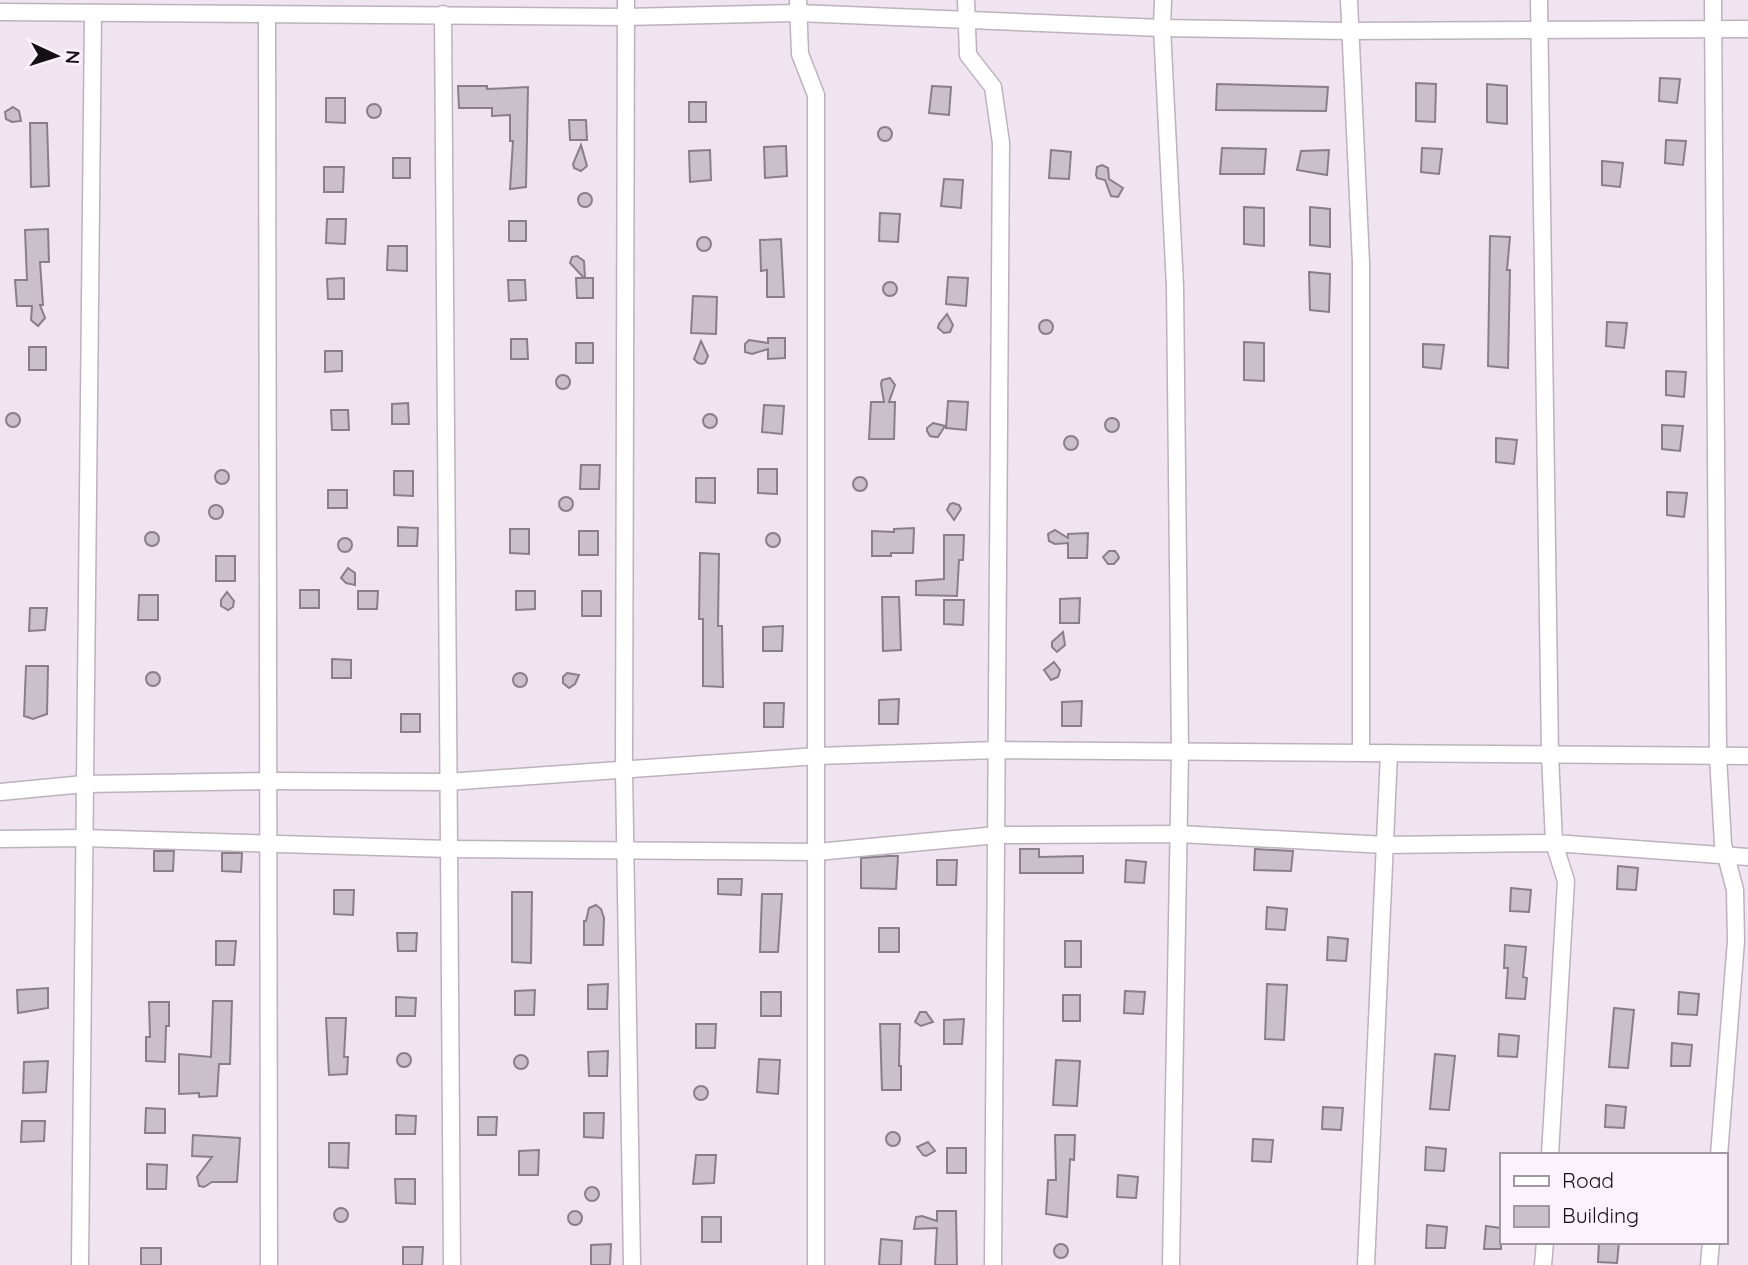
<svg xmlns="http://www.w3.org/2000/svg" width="1748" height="1265" font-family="Quicksand,sans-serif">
	<rect width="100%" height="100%" fill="#efe4f0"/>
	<g fill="#cac0cb" stroke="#887f89" stroke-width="2">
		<path d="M1660 78 1680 79 1677 103 1659 101Z"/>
		<path d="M1416 83 1436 84 1435 122 1416 121Z"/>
		<path d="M1217 84 1328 87 1326 111 1216 110Z"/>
		<path d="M1487 84 1507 86V124L1487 122Z"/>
		<path d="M458 86H487V89L528 87 526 187 510 189 513 141H510V115L492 116V108H459Z"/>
		<path d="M932 86 951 87 949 115 929 113Z"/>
		<path d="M326 98H345V123L326 122Z"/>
		<rect x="689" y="102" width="17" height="20"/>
		<circle cx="374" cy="111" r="7"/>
		<path d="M13 107 19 111 21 121 12 122 6 119 5 112Z"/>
		<path d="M569 120H586L587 140H570Z"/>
		<path d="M30 123H47L49 186 31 187Z"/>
		<circle cx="885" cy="134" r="7"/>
		<path d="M1666 140 1686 141 1683 165 1665 163Z"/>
		<path d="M581 145 587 166 581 171 574 168 573 164Z"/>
		<path d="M786 146 787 176 765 178 764 147Z"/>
		<path d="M1222 148 1266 149 1264 174H1220Z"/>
		<path d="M1422 148 1442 149 1439 174 1421 172Z"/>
		<path d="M710 150 711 180 690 182 689 151Z"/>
		<path d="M1051 150 1071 152 1069 179 1049 178Z"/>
		<path d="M1329 150 1327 175 1297 170 1301 151Z"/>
		<rect x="393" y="158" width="17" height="20"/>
		<path d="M1602 161 1623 163 1620 187 1602 185Z"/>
		<path d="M1102 165 1108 168 1109 179 1123 188 1118 197 1111 196 1105 180 1097 178 1096 175 1097 167Z"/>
		<path d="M324 167H344L343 192H324Z"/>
		<path d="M944 179 963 180 961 208 941 206Z"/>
		<circle cx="585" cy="200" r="7"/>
		<path d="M1244 207 1264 208V246L1244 244Z"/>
		<path d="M1310 207 1330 209V247L1310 245Z"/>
		<path d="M880 213 900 214 898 242 879 241Z"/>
		<path d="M327 219H346L345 244 326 243Z"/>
		<rect x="509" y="221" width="17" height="20"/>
		<path d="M48 229 49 262H40L43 305H40L45 318 38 326 31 320 32 306H17L15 280H27L25 230Z"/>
		<path d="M1490 236 1510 237 1507 270H1510L1508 368 1488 366Z"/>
		<circle cx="704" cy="244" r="7"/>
		<path d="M781 239 784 297H767V270L761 271 760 240Z"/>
		<path d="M388 246H407V271L387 270Z"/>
		<path d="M577 256 584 261 585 278H593V298H577L576 278H584L570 263 572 257Z"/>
		<path d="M1309 272 1330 274 1329 312 1310 310Z"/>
		<path d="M948 277 968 278 966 306 946 304Z"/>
		<path d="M344 278V299H328L327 279Z"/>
		<path d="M508 280H525L526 300 509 301Z"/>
		<circle cx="890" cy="289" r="7"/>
		<path d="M693 296 717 297 716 334 691 333Z"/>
		<path d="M947 314 953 325 950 332 944 333 938 328 939 324Z"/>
		<circle cx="1046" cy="327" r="7"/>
		<path d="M1607 322 1627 323 1624 348 1606 346Z"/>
		<path d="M768 338H785V358L768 359V349L752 354 745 352V344L749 340 768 343Z"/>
		<path d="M511 339H527L528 359H511Z"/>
		<path d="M701 341 708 356 705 363 702 364 698 363 694 359Z"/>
		<path d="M1244 342 1264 343V381L1244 380Z"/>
		<rect x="576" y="343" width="17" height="20"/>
		<path d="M1423 344 1444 345 1441 369 1423 367Z"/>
		<rect x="29" y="347" width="17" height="23"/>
		<path d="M325 351H342V371L325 372Z"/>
		<path d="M1666 371 1686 372 1684 397 1666 395Z"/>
		<circle cx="563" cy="382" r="7"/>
		<path d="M890 378 895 385 889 402H895L894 439H869L871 402H884L881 384 882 380Z"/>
		<path d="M948 401 968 402 966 430 946 428Z"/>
		<path d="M408 403 409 424H392V404Z"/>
		<path d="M764 405 784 406 782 434 762 432Z"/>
		<path d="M331 410H348L349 430H332Z"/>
		<circle cx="13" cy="420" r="7"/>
		<circle cx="710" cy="421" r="7"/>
		<circle cx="1112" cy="425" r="7"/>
		<path d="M933 423 945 426 938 437H935L930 436 927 431V428Z"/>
		<path d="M1662 425 1683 426 1680 451 1662 449Z"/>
		<circle cx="1071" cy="443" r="7"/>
		<path d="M1496 438 1517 440 1514 464 1496 462Z"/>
		<path d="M581 465H600L599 489H580Z"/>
		<path d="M758 469H777V494L758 493Z"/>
		<circle cx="222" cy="477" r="7"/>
		<path d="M394 471H413V496L394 495Z"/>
		<circle cx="860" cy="484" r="7"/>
		<path d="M696 478H715V503L696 502Z"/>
		<rect x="328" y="490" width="19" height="18"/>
		<path d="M1667 492 1687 493 1684 517 1667 515Z"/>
		<circle cx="566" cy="504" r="7"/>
		<path d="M953 503 959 505 961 509 954 520 947 510 950 504Z"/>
		<circle cx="216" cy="512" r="7"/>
		<path d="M398 527 418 528 417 546H398Z"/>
		<path d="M914 528 913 553H891V556H872V531L894 532V529Z"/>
		<path d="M510 529H529V554L510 553Z"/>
		<path d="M1055 530 1068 538V534L1088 533 1087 558H1068V543L1055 544 1049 541 1048 534Z"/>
		<rect x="579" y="531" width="19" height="24"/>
		<circle cx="152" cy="539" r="7"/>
		<circle cx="773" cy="540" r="7"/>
		<path d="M944 535H964L963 560H959L957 596 916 595V581L944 579Z"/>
		<circle cx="345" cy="545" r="7"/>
		<path d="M1109 551H1115L1118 555 1119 558 1114 564H1108L1103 557Z"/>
		<path d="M700 553 719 554 718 626H722L723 687 703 686V619H699Z"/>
		<rect x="216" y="556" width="19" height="25"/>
		<path d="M348 568 355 573V585L346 583 341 578Z"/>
		<rect x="300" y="590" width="19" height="18"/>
		<path d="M358 591H378L377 609H358Z"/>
		<path d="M516 591H535V609L516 610Z"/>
		<rect x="582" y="591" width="19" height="25"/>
		<path d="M227 592 234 601 233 607 228 610 221 606V600Z"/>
		<path d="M139 595H158V620H138Z"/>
		<path d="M882 597H899L901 650 883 651Z"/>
		<path d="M1080 598 1079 623H1060V599Z"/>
		<path d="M944 600H964L963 625 944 624Z"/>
		<path d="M30 608H47L45 630 29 631Z"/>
		<path d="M783 626 782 651H763V627Z"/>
		<path d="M1063 632 1065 645 1057 652 1052 647V642Z"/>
		<path d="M332 659 351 660V678H332Z"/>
		<path d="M1054 662 1060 670 1058 677 1051 680 1044 670Z"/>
		<path d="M26 666H48L47 714 33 719 24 716Z"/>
		<circle cx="153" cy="679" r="7"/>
		<path d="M567 673 579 675 575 684 569 688 563 683V677Z"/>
		<circle cx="520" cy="680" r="7"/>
		<path d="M899 699 898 724H879V700Z"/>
		<path d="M1082 701 1081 726H1062V702Z"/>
		<path d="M764 703H784L783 727H764Z"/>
		<rect x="401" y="714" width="19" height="18"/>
		<path d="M1020 849H1039V857L1083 856V873H1020Z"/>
		<path d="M1255 849 1293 851 1291 871 1254 870Z"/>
		<path d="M154 851H174L173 871H154Z"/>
		<path d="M222 853H242L241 872 222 871Z"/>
		<path d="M888 856H898L896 889 861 888V858Z"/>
		<path d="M937 860H957L956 885H937Z"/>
		<path d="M1126 860 1146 862 1144 883 1125 882Z"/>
		<path d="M1618 866 1638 868 1636 890 1617 889Z"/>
		<path d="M718 879H742L741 895 718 894Z"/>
		<path d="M1511 888 1531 890 1529 912 1510 911Z"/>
		<path d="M334 890H354L353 915 334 914Z"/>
		<path d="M512 892H532L531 963 512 962Z"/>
		<path d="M762 894H782L778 952H760Z"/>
		<path d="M596 905 601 909 604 918 603 945H584V921H586L589 908Z"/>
		<path d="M1267 907 1287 909 1285 930 1266 929Z"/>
		<rect x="879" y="928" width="20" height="24"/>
		<path d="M397 933H417L416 951H398Z"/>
		<path d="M1328 937 1348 939 1346 961 1327 960Z"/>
		<path d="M216 941H236L234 965H216Z"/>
		<rect x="1065" y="941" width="16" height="26"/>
		<path d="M1505 945 1526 947 1523 977 1527 978 1525 999 1506 998 1508 968H1504Z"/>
		<path d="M608 984 607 1009H588V985Z"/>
		<path d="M1267 984 1287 985 1284 1040 1265 1039Z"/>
		<path d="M48 988V1008L18 1013 17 990Z"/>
		<path d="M535 990 534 1015H515V991Z"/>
		<path d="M1125 991 1145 992 1143 1014 1124 1013Z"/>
		<rect x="761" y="992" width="20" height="24"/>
		<path d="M1679 992 1699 994 1697 1015 1678 1014Z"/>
		<rect x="1063" y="995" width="17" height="26"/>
		<path d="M396 997 416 998 415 1016H396Z"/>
		<path d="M213 1001H232L230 1064H219L217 1096 199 1097V1093L179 1094V1054L211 1057Z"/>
		<path d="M149 1002H169V1026H166L165 1062 146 1061V1037H150Z"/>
		<path d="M1614 1008 1634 1010 1628 1068 1609 1067Z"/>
		<path d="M920 1012H926L933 1022 921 1026 915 1022Z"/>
		<path d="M326 1018H346L344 1057H348L347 1074 329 1075Z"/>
		<path d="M964 1019 962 1044H944V1020Z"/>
		<path d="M696 1024H716L715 1048H696Z"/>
		<path d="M880 1024H900L899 1066H901V1090H882Z"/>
		<path d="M1499 1034 1519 1036 1517 1057 1498 1056Z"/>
		<path d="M1672 1043 1692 1045 1690 1066H1671Z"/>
		<path d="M608 1051 607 1076H589L588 1052Z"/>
		<circle cx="404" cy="1060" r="7"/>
		<path d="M1435 1054 1455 1056 1449 1110 1430 1109Z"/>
		<circle cx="521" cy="1062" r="7"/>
		<path d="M759 1059 780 1060 778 1094 757 1092Z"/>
		<path d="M1056 1060 1080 1061 1077 1106 1053 1105Z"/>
		<path d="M48 1061 46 1092 23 1093 24 1062Z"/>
		<circle cx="701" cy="1093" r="7"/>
		<path d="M1606 1105 1626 1107 1624 1128 1605 1127Z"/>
		<path d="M1323 1107 1343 1108 1341 1130 1322 1129Z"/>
		<path d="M146 1108 165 1109V1133H145Z"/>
		<path d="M584 1113H604L603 1138 584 1137Z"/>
		<path d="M396 1115 416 1116 415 1134H396Z"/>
		<path d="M478 1117H497L496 1135H478Z"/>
		<path d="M22 1121H45L44 1141 21 1142Z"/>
		<circle cx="893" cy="1139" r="7"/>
		<path d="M193 1135 240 1138 237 1182H212L204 1187 199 1186 197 1177 212 1157 192 1156Z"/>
		<path d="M1055 1135H1075L1074 1160 1070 1159 1067 1217 1046 1214 1048 1180H1056Z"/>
		<path d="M1253 1139 1273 1140 1271 1162 1252 1161Z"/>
		<path d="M928 1142 935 1151 926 1156 923 1155 917 1147Z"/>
		<path d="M329 1143H349L348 1168 329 1167Z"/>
		<path d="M1426 1147 1446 1149 1444 1171 1425 1170Z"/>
		<rect x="947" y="1148" width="19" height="25"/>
		<path d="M539 1150 538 1175H519V1151Z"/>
		<path d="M696 1155H716L714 1183 693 1184Z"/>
		<path d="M147 1164 167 1165 166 1189H147Z"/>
		<path d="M1118 1175 1138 1177 1136 1198 1117 1197Z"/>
		<path d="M395 1179H415V1204L396 1203Z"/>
		<circle cx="592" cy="1194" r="7"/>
		<circle cx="341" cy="1215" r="7"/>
		<circle cx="575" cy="1218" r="7"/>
		<path d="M937 1211H956L957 1265H935L937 1228 914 1229 916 1217 922 1216 937 1221Z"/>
		<rect x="702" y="1217" width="19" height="25"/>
		<path d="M1427 1225 1447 1227 1445 1248H1426Z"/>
		<path d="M1486 1226 1501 1228V1249H1484Z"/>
		<path d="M881 1239 902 1241 901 1265H879Z"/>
		<path d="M1599 1242H1619L1617 1263 1598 1262Z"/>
		<path d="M611 1244 610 1265H591V1245Z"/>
		<circle cx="1061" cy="1251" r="7"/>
		<path d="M403 1247H423L422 1265H403Z"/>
		<rect x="141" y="1248" width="20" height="17"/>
	</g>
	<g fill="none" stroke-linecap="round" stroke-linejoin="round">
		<g stroke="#bcb2bd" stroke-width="19">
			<g id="minor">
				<path d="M626 0 624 770 632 1265"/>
				<path d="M798 0 800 54 816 95V1265"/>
				<path d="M966 0 968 55 993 87 1001 143 993 1265"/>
				<path d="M1163 0 1162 28 1175 286 1180 752 1171 1265"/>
				<path d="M1349 0 1361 263V753"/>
				<path d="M1539 0 1550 754 1554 843 1566 881 1550 1155"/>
				<path d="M1713 0 1718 756 1723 844 1735 890 1736 941 1719 1155"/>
				<path d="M0 12 626 17 798 13 1162 28 1348 31 1748 29"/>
				<path d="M443 14 452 1265"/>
				<path d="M267 15 269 1265"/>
				<path d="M0 792 84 784 267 781 447 782 817 756 996 750 1748 756"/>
				<path d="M0 839 83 838 448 849 817 852 997 835 1179 834 1385 845 1554 843 1748 857"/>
				<path d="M80 1265 93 14"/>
				<path d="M1366 1265 1389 753"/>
				<path d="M1543 1265 1545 1242"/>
				<path d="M1709 1265 1711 1242"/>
			</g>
		</g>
		<use href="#minor" stroke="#fff" stroke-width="16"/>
	</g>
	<rect x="1500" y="1153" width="228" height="91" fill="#fcf2fd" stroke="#9f98a0" stroke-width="2"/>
	<rect x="1514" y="1176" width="35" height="10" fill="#ffffff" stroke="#9f98a0" stroke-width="2"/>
	<text x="1562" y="1188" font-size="21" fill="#141114">Road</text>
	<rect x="1514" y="1206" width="35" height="21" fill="#cac0cb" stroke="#9f98a0" stroke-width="2"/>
	<text x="1562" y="1223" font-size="21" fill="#141114">Building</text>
	<g transform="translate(56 56) rotate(94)" stroke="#fcf2fd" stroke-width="5" paint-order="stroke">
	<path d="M0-5L12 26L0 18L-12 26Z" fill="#141114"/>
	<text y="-10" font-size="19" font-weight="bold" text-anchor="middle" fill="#141114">N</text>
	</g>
</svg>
